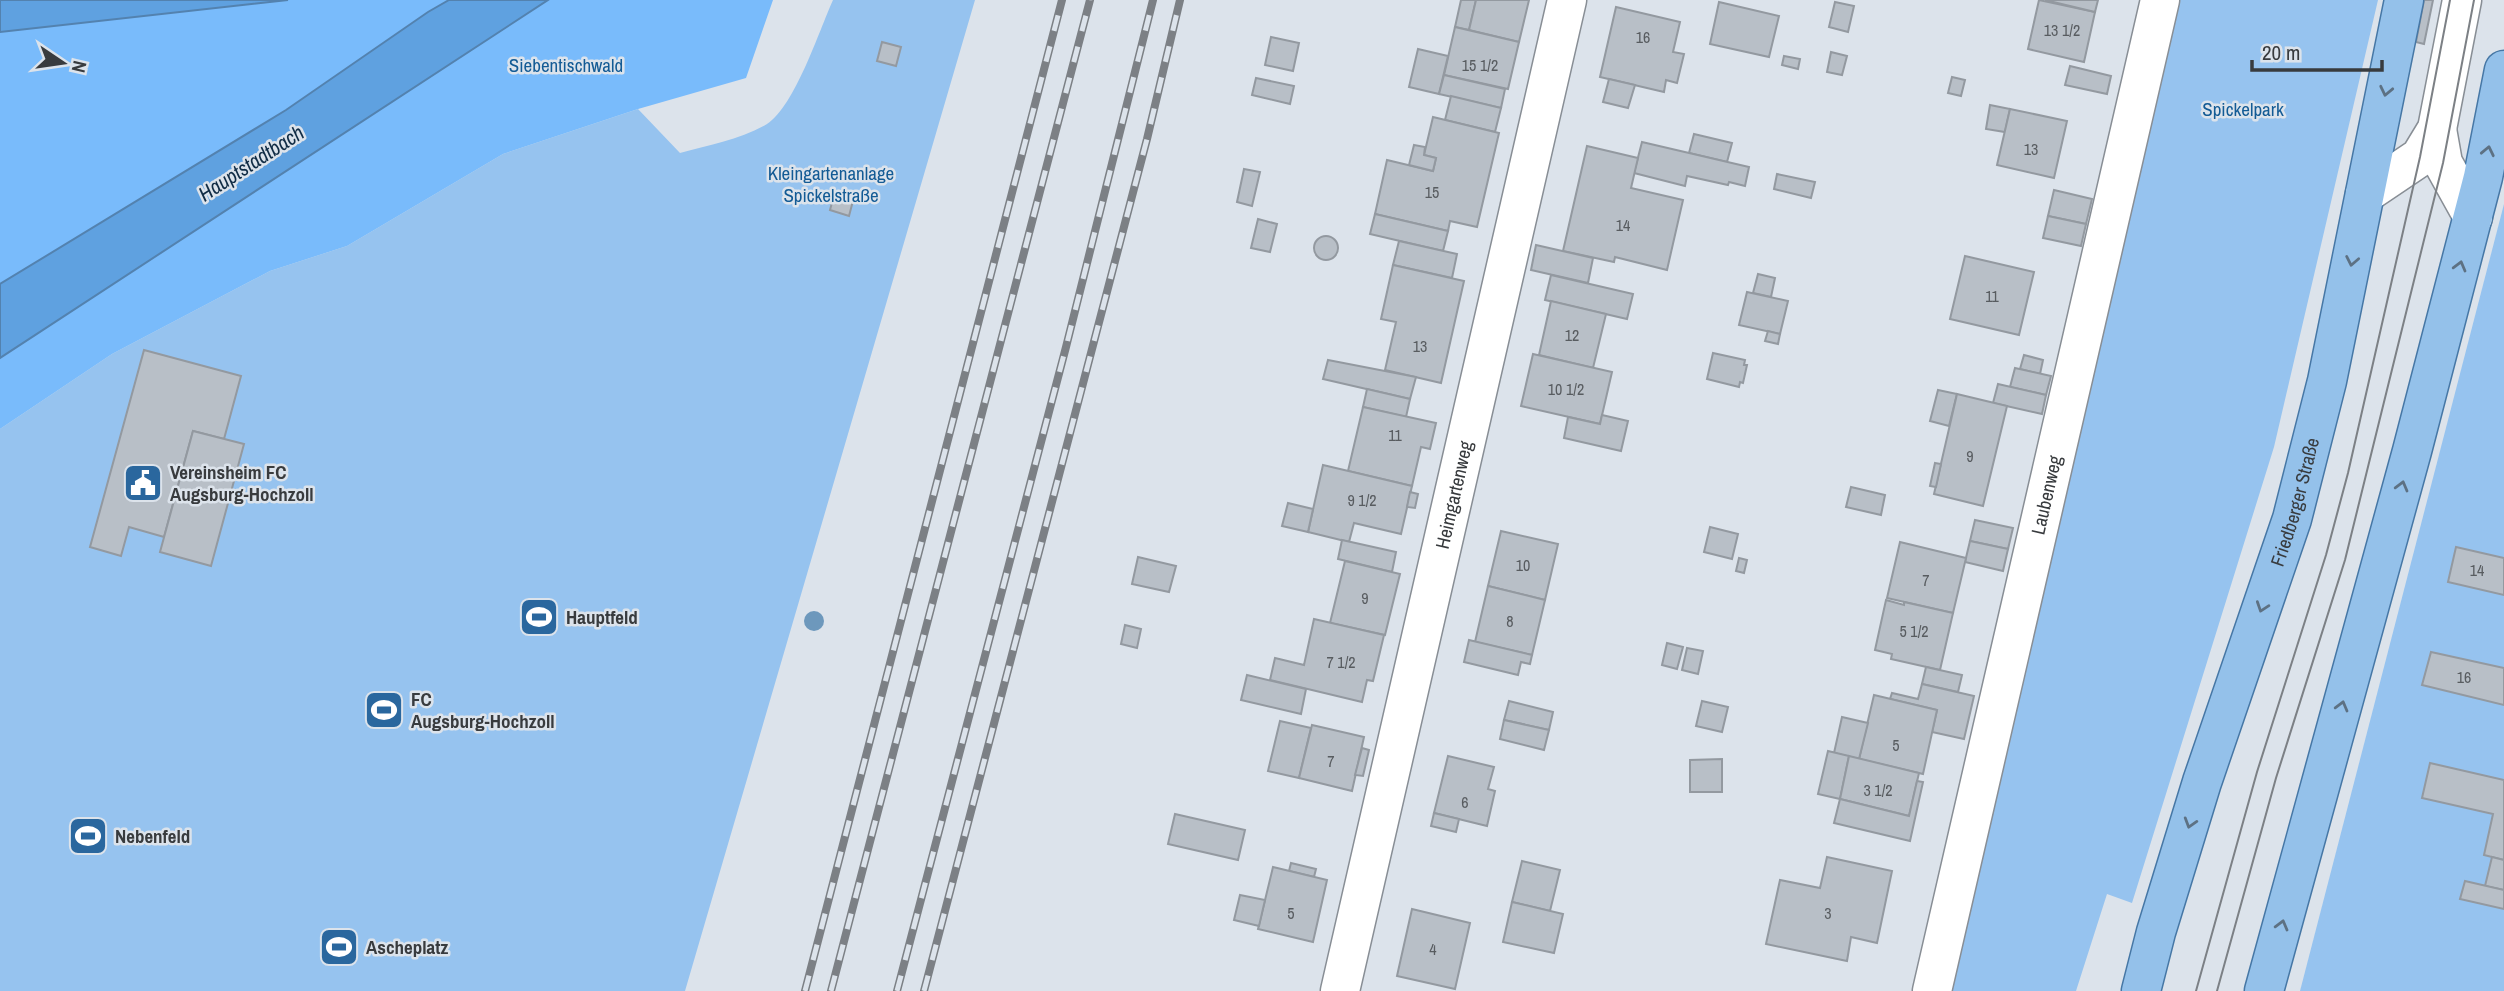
<svg xmlns="http://www.w3.org/2000/svg" width="2504" height="991" font-family="'Archivo Narrow',sans-serif">
	<rect width="100%" height="100%" fill="#dce3eb"/>
	<g fill="#96c3ef">
		<path d="M833 0H975L685 991H0V429L112 354 270 271 347 246 503 154 638 109 680 153C708 145 742 139 767 124 795 106 819 31 833 0Z"/>
		<path d="M2160 0H2378L2274 447 2132 903 2107 894 2076 991H1947Z"/>
		<path d="M2504 204V991H2300Z"/>
	</g>
	<g fill="#79bbfb">
		<path d="M288 0H449L428 12 286 110 0 284V32Z"/>
		<path d="M548 0H773L746 78 638 109 503 154 347 246 270 271 112 354 0 429V358Z"/>
	</g>
	<g fill="#5fa1e0" stroke="#5382af" stroke-width="2">
		<path d="M0 0H288L0 32Z"/>
		<path d="M449 0H548L0 358V284L286 110 428 12Z"/>
	</g>
	<g fill="#b8bfc7" stroke="#9399a0" stroke-width="2">
		<path d="M1461 0H1476L1469 30 1455 27Z"/>
		<path d="M1476 0H1529L1519 42 1469 30Z"/>
		<path d="M2039 0 2095 12 2084 62 2028 49Z"/>
		<path d="M2045 0H2098L2095 12Z"/>
		<path d="M2424 0H2433L2424 44 2416 42Z"/>
		<path d="M1719 2 1779 16 1769 57 1710 44Z"/>
		<path d="M1835 2 1854 6 1848 32 1829 27Z"/>
		<path d="M1616 7 1680 22 1673 52 1684 54 1677 83 1666 80 1664 92 1600 77Z"/>
		<path d="M1455 27 1519 42 1508 89 1444 75Z"/>
		<path d="M1271 37 1299 43 1293 71 1265 65Z"/>
		<path d="M882 42 901 47 896 66 877 61Z"/>
		<path d="M1418 49 1448 56 1439 94 1409 87Z"/>
		<path d="M1831 52 1847 56 1842 75 1827 72Z"/>
		<path d="M1784 56 1800 59 1798 69 1782 65Z"/>
		<path d="M2070 66 2111 76 2107 94 2065 85Z"/>
		<path d="M1444 75 1505 89 1501 108 1439 94Z"/>
		<path d="M1952 77 1965 80 1961 96 1948 93Z"/>
		<path d="M1256 78 1294 86 1290 104 1252 95Z"/>
		<path d="M1609 79 1635 85 1628 108 1603 102Z"/>
		<path d="M1451 96 1501 108 1495 132 1445 120Z"/>
		<path d="M1990 105 2010 109 2005 132 1986 129Z"/>
		<path d="M2010 109 2067 121 2054 178 1997 165Z"/>
		<path d="M1433 117 1499 133 1477 227 1450 221 1448 231 1375 214 1387 160 1433 171 1436 158 1424 155Z"/>
		<path d="M1694 134 1732 143 1727 162 1689 153Z"/>
		<path d="M1642 142 1749 167 1745 186 1729 182 1728 185 1687 176 1685 186 1634 173Z"/>
		<path d="M1414 145 1425 147 1424 155 1436 158 1433 171 1409 165Z"/>
		<path d="M1587 146 1638 158 1631 188 1683 200 1667 270 1615 257 1614 262 1563 251Z"/>
		<path d="M1244 169 1260 172 1252 206 1237 202Z"/>
		<path d="M1777 174 1815 182 1811 198 1774 189Z"/>
		<path d="M2054 190 2092 199 2086 224 2048 216Z"/>
		<path d="M835 191 854 197 849 216 830 210Z"/>
		<path d="M1375 214 1448 231 1443 251 1370 234Z"/>
		<path d="M2048 216 2086 224 2081 246 2043 238Z"/>
		<path d="M1258 219 1277 224 1270 252 1251 248Z"/>
		<circle cx="1326" cy="248" r="12"/>
		<path d="M1399 241 1457 254 1452 278 1393 265Z"/>
		<path d="M1536 245 1593 258 1588 283 1531 270Z"/>
		<path d="M1965 256 2034 272 2019 335 1950 319Z"/>
		<path d="M1393 265 1464 281 1441 383 1385 370 1396 322 1381 319Z"/>
		<path d="M1758 274 1775 278 1771 297 1753 293Z"/>
		<path d="M1551 275 1633 294 1627 319 1545 300Z"/>
		<path d="M1747 292 1788 301 1780 334 1739 325Z"/>
		<path d="M1551 301 1606 314 1593 368 1539 355Z"/>
		<path d="M1768 331 1780 334 1778 344 1765 341Z"/>
		<path d="M144 350 241 376 224 439 193 431 164 537 129 527 121 556 90 547Z"/>
		<path d="M1713 353 1745 360 1744 365H1747L1743 383 1740 382 1739 387 1707 379Z"/>
		<path d="M1533 354 1612 372 1600 424 1521 406Z"/>
		<path d="M2024 355 2043 360 2040 374 2020 369Z"/>
		<path d="M1328 360 1416 377 1410 399 1323 379Z"/>
		<path d="M2015 368 2051 376 2046 395 2010 387Z"/>
		<path d="M1998 384 2046 395 2042 414 1993 403Z"/>
		<path d="M1367 389 1410 399 1406 417 1363 407Z"/>
		<path d="M1938 390 1957 394 1949 426 1930 421Z"/>
		<path d="M1957 394 2007 406 1983 506 1934 494Z"/>
		<path d="M1363 407 1436 423 1430 449 1421 447 1412 486 1348 471Z"/>
		<path d="M1602 415 1628 421 1621 451 1564 438 1568 417 1600 424Z"/>
		<path d="M193 431 244 444 211 566 160 552Z"/>
		<path d="M1935 463 1941 464 1936 487 1930 486Z"/>
		<path d="M1323 465 1412 486 1401 534 1354 523 1349 542 1308 532Z"/>
		<path d="M1851 487 1885 495 1881 515 1846 507Z"/>
		<path d="M1410 492 1418 494 1415 508 1407 507Z"/>
		<path d="M1288 503 1313 509 1308 532 1282 526Z"/>
		<path d="M1975 520 2013 528 2008 549 1970 541Z"/>
		<path d="M1710 527 1738 534 1732 559 1704 552Z"/>
		<path d="M1501 531 1558 544 1545 600 1488 586Z"/>
		<path d="M1342 540 1396 552 1392 572 1338 559Z"/>
		<path d="M1970 541 2008 549 2003 571 1965 562Z"/>
		<path d="M1900 542 1966 558 1953 613 1887 598Z"/>
		<path d="M2456 547 2504 558V595L2448 582Z"/>
		<path d="M1138 557 1176 566 1169 592 1132 584Z"/>
		<path d="M1739 558 1747 560 1744 573 1736 571Z"/>
		<path d="M1345 561 1400 574 1385 635 1330 623Z"/>
		<path d="M1488 586 1545 600 1532 655 1475 642Z"/>
		<path d="M1886 600 1904 605V602L1953 613 1940 670 1891 659 1892 654 1875 650Z"/>
		<path d="M1314 619 1384 635 1373 681 1367 680 1362 702 1270 680 1275 658 1304 665Z"/>
		<path d="M1125 625 1141 629 1137 648 1121 644Z"/>
		<path d="M1469 640 1532 655 1530 664 1521 662 1518 675 1464 662Z"/>
		<path d="M1667 643 1683 647 1677 669 1662 665Z"/>
		<path d="M1687 648 1703 651 1698 674 1682 670Z"/>
		<path d="M2431 652 2504 668V705L2422 685Z"/>
		<path d="M1926 667 1962 675 1958 692 1922 684Z"/>
		<path d="M1247 675 1306 689 1301 714 1241 700Z"/>
		<path d="M1922 684 1974 696 1964 739 1932 732 1937 710 1890 699 1892 693 1918 699Z"/>
		<path d="M1874 695 1937 710 1923 774 1859 759Z"/>
		<path d="M1509 701 1553 712 1549 730 1504 720Z"/>
		<path d="M1702 701 1728 707 1722 732 1696 726Z"/>
		<path d="M1842 717 1868 723 1859 759 1834 753Z"/>
		<path d="M1504 720 1549 730 1544 750 1500 739Z"/>
		<path d="M1280 721 1311 728 1299 778 1268 771Z"/>
		<path d="M1312 725 1364 737 1352 791 1299 778Z"/>
		<path d="M1362 748 1369 750 1363 776 1355 775Z"/>
		<path d="M1828 751 1849 756 1840 799 1818 794Z"/>
		<path d="M1448 756 1494 767 1488 789 1495 791 1487 826 1434 813Z"/>
		<path d="M1849 756 1919 773 1909 816 1840 799Z"/>
		<path d="M1722 759V792H1690V760Z"/>
		<path d="M2430 763 2504 780V860L2484 855 2493 814 2422 798Z"/>
		<path d="M1917 781 1923 782 1910 841 1834 823 1840 799 1909 816Z"/>
		<path d="M1434 813 1459 819 1456 832 1431 826Z"/>
		<path d="M1175 814 1245 830 1238 860 1168 844Z"/>
		<path d="M1827 857 1892 871 1877 943 1851 937 1847 961 1766 944 1780 880 1820 888Z"/>
		<path d="M2492 857 2504 860V890L2485 886Z"/>
		<path d="M1522 861 1560 870 1550 911 1512 902Z"/>
		<path d="M1291 863 1316 869 1314 877 1289 871Z"/>
		<path d="M1273 867 1327 880 1313 942 1258 929Z"/>
		<path d="M2465 881 2504 890V909L2460 899Z"/>
		<path d="M1240 895 1265 900 1259 926 1234 920Z"/>
		<path d="M1512 902 1563 914 1554 953 1503 942Z"/>
		<path d="M1412 909 1470 923 1455 989 1397 976Z"/>
	</g>
	<g fill="none" stroke-linecap="round" stroke-linejoin="round">
		<g stroke="#888e95" stroke-width="41">
			<g id="minor">
				<path d="M2437 129 2443 163 2473 217"/>
				<path d="M2365 194 2420 157 2437 129 2462 0"/>
				<path id="s1" d="M1340 991 1567 0"/>
				<path id="s2" d="M1932 991 2160 0"/>
			</g>
		</g>
		<g stroke="#4677a5" stroke-width="41">
			<g id="major">
				<path id="s3" d="M2141 991 2156 932 2202 782 2292 519 2327 381 2404 0"/>
				<path d="M2264 991 2412 451 2483 177 2504 70"/>
			</g>
		</g>
		<use href="#minor" stroke="#fff" stroke-width="38"/>
		<use href="#major" stroke="#94c1ea" stroke-width="38"/>
		<g stroke="#7c8085" stroke-width="2">
			<path d="M2196 991 2257 772 2326 555 2348 473 2420 157 2450 0"/>
			<path d="M2217 991 2276 778 2345 560 2443 163 2474 0"/>
		</g>
		<g stroke="#7c8085" stroke-width="8">
			<g id="rail">
				<path d="M805 991 1062 0"/>
				<path d="M831 991 1090 0"/>
				<path d="M897 991 1066 347 1153 0"/>
				<path d="M924 991 1147 139 1180 0"/>
			</g>
		</g>
		<use href="#rail" stroke="#dce3eb" stroke-width="5" stroke-dasharray="16" stroke-linecap="butt"/>
	</g>
	<circle fill="#6d98bc" cx="814" cy="621" r="10"/>
	<defs><path id="oneway-chevron" d="M-2-3.5L2.5 0L-2 3.5" fill="none" stroke-width="1.6" stroke-linecap="round" stroke-linejoin="round" transform="scale(1.75)"/></defs>
	<g stroke="#5d7183">
		<use href="#oneway-chevron" transform="translate(2386 91) rotate(102)"/>
		<use href="#oneway-chevron" transform="translate(2488 151) rotate(-78)"/>
		<use href="#oneway-chevron" transform="translate(2352 261) rotate(101)"/>
		<use href="#oneway-chevron" transform="translate(2460 266) rotate(-75)"/>
		<use href="#oneway-chevron" transform="translate(2402 486) rotate(-75)"/>
		<use href="#oneway-chevron" transform="translate(2262 607) rotate(109)"/>
		<use href="#oneway-chevron" transform="translate(2342 706) rotate(-75)"/>
		<use href="#oneway-chevron" transform="translate(2190 823) rotate(107)"/>
		<use href="#oneway-chevron" transform="translate(2282 925) rotate(-75)"/>
	</g>
	<defs>
		<g id="civic-square" transform="scale(2.0125)"><rect x="-9" y="-9" width="18" height="18" rx="4" fill="#2a679e" stroke="#dce3eb"/><path d="M-.6-6.5H3V-4.5H.6V-3L4-1V1h2V6H-6V1h2V-1L-.6-3ZM-1.2 2.5V6h2.4V2.5Z" fill="#fff"/></g>
		<g id="stadium-square" transform="scale(2.0125)"><rect x="-9" y="-9" width="18" height="18" rx="4" fill="#2a679e" stroke="#dce3eb"/><path d="M0-5a6.5 5 0 1 0 0 10a6.5 5 0 1 0 0-10ZM-3.5-1.8h7v3.6h-7Z" fill="#fff"/></g>
	</defs>
	<g fill-rule="evenodd">
		<use href="#civic-square" x="143" y="483"/>
		<use href="#stadium-square" x="539" y="617"/>
		<use href="#stadium-square" x="384" y="710"/>
		<use href="#stadium-square" x="88" y="836"/>
		<use href="#stadium-square" x="339" y="947"/>
	</g>
	<g text-anchor="middle" dominant-baseline="central" stroke-width="5" stroke-linejoin="round" paint-order="stroke">
		<g font-size="16" fill="#585c60">
			<text x="2062" y="30">13 1/2</text>
			<text x="1643" y="37">16</text>
			<text x="1480" y="65">15 1/2</text>
			<text x="2031" y="149">13</text>
			<text x="1432" y="192">15</text>
			<text x="1623" y="225">14</text>
			<text x="1992" y="296">11</text>
			<text x="1572" y="335">12</text>
			<text x="1420" y="346">13</text>
			<text x="1566" y="389">10 1/2</text>
			<text x="1395" y="435">11</text>
			<text x="1970" y="456">9</text>
			<text x="1362" y="500">9 1/2</text>
			<text x="1523" y="565">10</text>
			<text x="2477" y="570">14</text>
			<text x="1926" y="580">7</text>
			<text x="1365" y="598">9</text>
			<text x="1510" y="621">8</text>
			<text x="1914" y="631">5 1/2</text>
			<text x="1341" y="662">7 1/2</text>
			<text x="2464" y="677">16</text>
			<text x="1896" y="745">5</text>
			<text x="1331" y="761">7</text>
			<text x="1878" y="790">3 1/2</text>
			<text x="1465" y="802">6</text>
			<text x="1291" y="913">5</text>
			<text x="1828" y="913">3</text>
			<text x="1433" y="949">4</text>
		</g>
		<g font-size="19" fill="#135b95" stroke="#dce3eb">
			<text x="566" y="65">Siebentischwald</text>
			<text x="2243" y="109">Spickelpark</text>
			<text x="831" y="173">Kleingartenanlage<tspan x="831" dy="22">Spickelstraße</tspan></text>
		</g>
		<g font-size="19" font-weight="bold" fill="#383b3e" stroke="#dce3eb" text-anchor="start">
			<text x="170" y="472">Vereinsheim FC<tspan x="170" dy="22">Augsburg-Hochzoll</tspan></text>
			<text x="566" y="617">Hauptfeld</text>
			<text x="411" y="699">FC<tspan x="411" dy="22">Augsburg-Hochzoll</tspan></text>
			<text x="115" y="836">Nebenfeld</text>
			<text x="366" y="947">Ascheplatz</text>
		</g>
		<g font-size="19" fill="#383b3e" stroke="#dce3eb">
			<text stroke="none"><textPath href="#s2" startOffset="509">Laubenweg</textPath></text>
			<text stroke="none"><textPath href="#s1" startOffset="509">Heimgartenweg</textPath></text>
			<text stroke="none"><textPath href="#s3" startOffset="513">Friedberger Straße</textPath></text>
		</g>
		<g font-size="21" font-style="italic" fill="#102c45" stroke="#dce3eb">
			<text transform="translate(251 163) rotate(-33)">Hauptstadtbach</text>
		</g>
	</g>
	<g transform="translate(63 63) rotate(103)" stroke="#dce3eb" stroke-width="5" paint-order="stroke">
	<path d="M0-5L12 26L0 18L-12 26Z" fill="#383b3e"/>
	<text y="-10" font-size="19" font-weight="bold" text-anchor="middle" fill="#383b3e">N</text>
	</g>
	<path d="M2252 60v10h130v-10" fill="none" stroke="#383b3e" stroke-width="3.5"/>
	<text x="2262" y="60" font-size="21" fill="#383b3e" stroke="#dce3eb" stroke-width="5" paint-order="stroke">20 m</text>
</svg>
